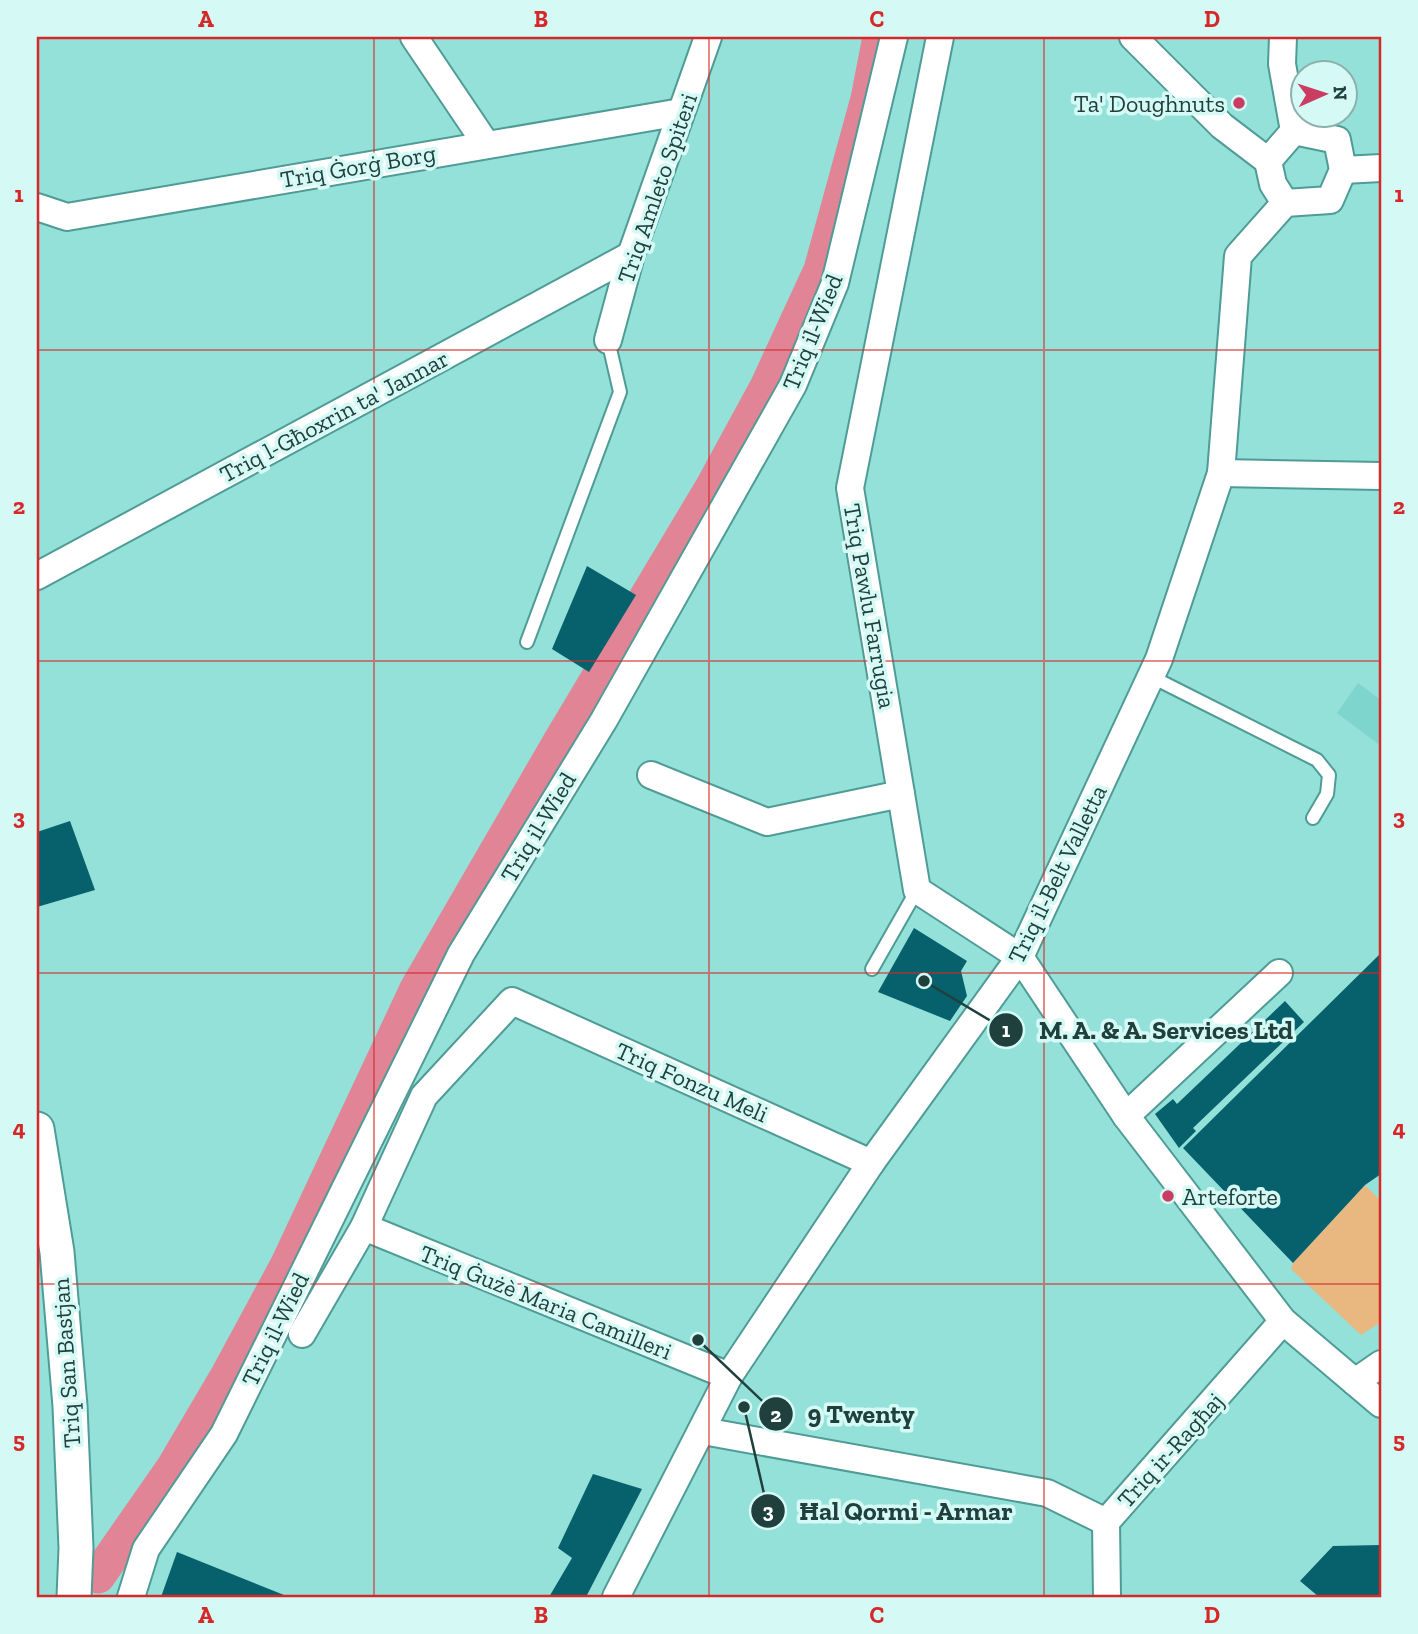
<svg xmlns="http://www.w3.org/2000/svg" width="1418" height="1634" font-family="'Zilla Slab',serif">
	<rect width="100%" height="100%" fill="#94e1da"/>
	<path fill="#7ed5ce" d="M1358 683 1381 700V746L1337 713Z"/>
	<path fill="#e9b881" d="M1365 1185 1381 1201V1322L1361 1335 1291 1269 1293 1263Z"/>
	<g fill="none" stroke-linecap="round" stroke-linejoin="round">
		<path stroke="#e18495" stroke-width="35" d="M98 1576 174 1467 227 1377 288 1264 417 989 560 742 712 488 767 387 821 270 868 99 880 37"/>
	</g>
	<g fill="#06616c">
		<path d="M587 566 636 595 589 672 552 649Z"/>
		<path d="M70 821 95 890 37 907V832Z"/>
		<path d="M914 928 967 961 961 971 967 996 950 1021 878 992Z"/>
		<path d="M1381 953V1174L1365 1185 1293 1263 1183 1148Z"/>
		<path d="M1285 1001 1304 1022 1193 1128 1196 1131 1179 1148 1155 1114 1173 1099 1177 1104Z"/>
		<path d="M593 1474 642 1489 586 1597H549L572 1558 558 1548Z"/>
		<path d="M1381 1545V1597H1319L1300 1581 1333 1546Z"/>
		<path d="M177 1552 289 1597H161Z"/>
	</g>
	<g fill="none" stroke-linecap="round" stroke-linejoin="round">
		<g stroke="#4f9b95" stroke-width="16">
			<g id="service">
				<path d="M527 642 620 392 608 340"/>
				<path d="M1152 677 1317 760 1329 775 1327 794 1313 818"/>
				<path d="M872 969 917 890"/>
			</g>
		</g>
		<g stroke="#4f9b95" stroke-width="30">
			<g id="minor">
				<path d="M414 37 486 144"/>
				<path d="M940 37 850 488 917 890 1020 957 1126 1116 1283 1321 1381 1404"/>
				<path d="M1133 37 1222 126 1268 161"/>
				<path d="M1268 161 1294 131 1282 64 1283 37"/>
				<path d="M1268 161 1273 184 1285 203"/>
				<path d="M1343 170 1381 168"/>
				<path d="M37 207 67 217 681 112"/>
				<path d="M608 340 631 255 708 37"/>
				<path d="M1221 473 1381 476"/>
				<path d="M37 576 631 255"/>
				<path d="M651 775 767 822 901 794"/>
				<path d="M1126 1116 1279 973"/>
				<path d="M364 1227 729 1376"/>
				<path d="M302 1334 364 1227 424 1096 512 1001 871 1163"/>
				<path d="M1355 1382 1381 1364"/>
				<path d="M703 1431 1047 1493 1106 1522"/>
				<path d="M131 1597 146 1549 224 1434 461 954 604 720 793 385 835 283 894 37"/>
				<path d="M616 1597 729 1376 871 1163 1020 957 1159 659 1221 473 1238 256 1285 203 1330 200 1343 170 1337 140 1294 131"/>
				<path d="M1107 1597 1106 1522 1283 1321"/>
			</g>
		</g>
		<g stroke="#4f9b95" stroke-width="37">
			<path id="tertiary" d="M37 1129 57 1252 70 1406 76 1548 74 1597"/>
		</g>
		<use href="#service" stroke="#fff" stroke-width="12"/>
		<use href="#minor" stroke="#fff" stroke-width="26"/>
		<use href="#tertiary" stroke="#fff" stroke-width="33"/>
	</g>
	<path fill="none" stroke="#d62828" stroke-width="2" stroke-opacity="0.55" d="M374 37V1597M709 37V1597M1044 37V1597M37 350H1381M37 661H1381M37 973H1381M37 1284H1381"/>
	<g fill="#cb3c63" stroke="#d5faf6" stroke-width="2.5">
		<circle cx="1239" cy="103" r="7"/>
		<circle cx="1168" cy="1196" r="7"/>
	</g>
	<g text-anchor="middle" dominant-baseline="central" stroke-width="7" stroke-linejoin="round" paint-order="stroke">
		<g font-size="24" fill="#20403d" stroke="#d5faf6" text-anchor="end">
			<text x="1225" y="103">Ta' Doughnuts</text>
			<text x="1182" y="1196" text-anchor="start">Arteforte</text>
		</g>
		<g font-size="24" fill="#20403d" stroke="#d5faf6">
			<text transform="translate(358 166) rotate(-10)">Triq Ġorġ Borg</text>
			<text transform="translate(657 188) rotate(-71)">Triq Amleto Spiteri</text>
			<text transform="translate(812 332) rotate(-68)">Triq il-Wied</text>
			<text transform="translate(334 416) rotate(-28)">Triq l-Għoxrin ta' Jannar</text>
			<text transform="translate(870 606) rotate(80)">Triq Pawlu Farrugia</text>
			<text transform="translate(538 827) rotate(-59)">Triq il-Wied</text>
			<text transform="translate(1057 874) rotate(-64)">Triq il-Belt Valletta</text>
			<text transform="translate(692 1082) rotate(24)">Triq Fonzu Meli</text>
			<text transform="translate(546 1302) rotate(22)">Triq Ġużè Maria Camilleri</text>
			<text transform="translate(275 1329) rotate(-64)">Triq il-Wied</text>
			<text transform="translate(66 1363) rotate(-94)">Triq San Bastjan</text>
			<text transform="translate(1170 1450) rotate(-48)">Triq ir-Ragħaj</text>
		</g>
	</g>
	<path fill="none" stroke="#20403d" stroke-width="2.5" d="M924 981L1006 1030M698 1340L776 1414M744 1407L768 1511"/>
	<g fill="#20403d" stroke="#d5faf6" stroke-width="2.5">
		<circle cx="924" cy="981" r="7"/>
		<circle cx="698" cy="1340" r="7"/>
		<circle cx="744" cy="1407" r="7"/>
		<circle cx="1006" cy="1030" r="18"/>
		<circle cx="776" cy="1414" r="18"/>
		<circle cx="768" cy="1511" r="18"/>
	</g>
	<g font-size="21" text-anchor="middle" font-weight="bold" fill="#fff">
		<text x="1006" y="1037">1</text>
		<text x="776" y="1422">2</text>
		<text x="768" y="1518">3</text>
	</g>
	<g font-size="26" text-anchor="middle" font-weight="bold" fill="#20403d" stroke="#d5faf6" stroke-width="7" stroke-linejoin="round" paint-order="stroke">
		<text x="1166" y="1039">M. A. &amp; A. Services Ltd</text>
		<text x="861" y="1423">9 Twenty</text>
		<text x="906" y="1520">Ħal Qormi - Armar</text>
	</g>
	<rect width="1418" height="1634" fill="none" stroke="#d5faf6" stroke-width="77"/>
	<g transform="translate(1324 94) rotate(87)"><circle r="33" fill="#d5faf6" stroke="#8db0ac" stroke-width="2"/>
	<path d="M0-5L12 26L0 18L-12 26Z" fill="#cb3c63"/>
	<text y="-10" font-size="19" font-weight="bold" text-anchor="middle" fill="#20403d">N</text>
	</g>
	<rect x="38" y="38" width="1342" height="1558" fill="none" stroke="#d62828" stroke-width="2.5"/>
	<g font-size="23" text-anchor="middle" font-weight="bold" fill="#d62828">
		<text x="206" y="27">A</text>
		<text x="541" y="27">B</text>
		<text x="877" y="27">C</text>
		<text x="1212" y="27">D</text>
		<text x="19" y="202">1</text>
		<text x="1399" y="202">1</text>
		<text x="19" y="514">2</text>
		<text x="1399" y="514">2</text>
		<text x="19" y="825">3</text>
		<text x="1399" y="825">3</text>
		<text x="19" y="1136">4</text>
		<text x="1399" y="1136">4</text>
		<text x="19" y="1448">5</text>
		<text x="1399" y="1448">5</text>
		<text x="206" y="1623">A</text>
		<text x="541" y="1623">B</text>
		<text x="877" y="1623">C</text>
		<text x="1212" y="1623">D</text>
	</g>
</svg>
